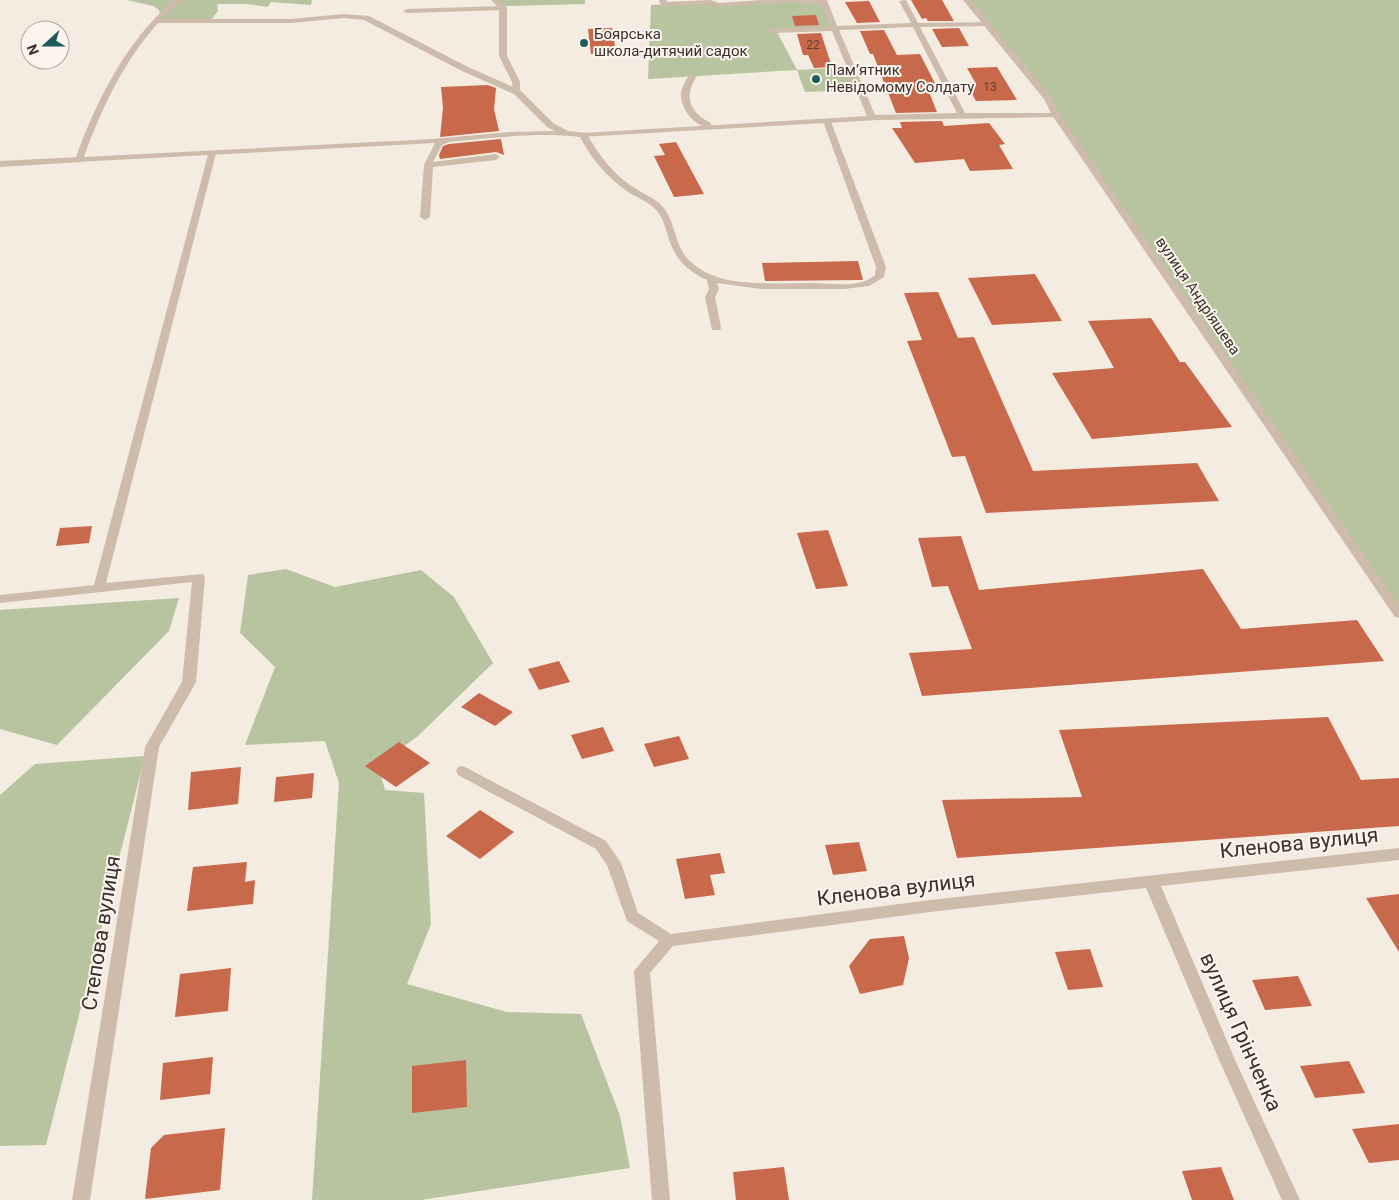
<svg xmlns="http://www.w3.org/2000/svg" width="1399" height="1200" font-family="Roboto,sans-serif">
	<rect width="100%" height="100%" fill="#f4ebe1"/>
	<g fill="#b8c4a0">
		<path d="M127 0H312L311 5 271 2 268 7 247 4H220L217 5 218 11 211 20 156 21 160 15 159 10 153 6Z"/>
		<path d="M498 0H585V4L505 6Z"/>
		<path d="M792 0 824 3 835 29 777 32 797 70 850 67 859 90 805 92 797 70 648 79 651 5 710 3 718 5Z"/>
		<path d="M967 0H1399V613L1055 110Z"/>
		<path d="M286 569 335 587 421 570 454 597 493 663 418 736 378 765 385 790 424 793 431 924 407 984 507 1012 581 1014 620 1116 630 1168 421 1200H312L339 783 325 741 245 745 275 667 240 633 248 575Z"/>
		<path d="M179 598 169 631 57 745 0 729V610Z"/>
		<path d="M145 756 46 1145 0 1146V795L35 764Z"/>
	</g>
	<g fill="#c8694b">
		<path d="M911 0H942L954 21H928L926 18 922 19Z"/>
		<path d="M869 1 880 22 857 23 845 2Z"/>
		<path d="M816 15 819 25 795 26 792 16Z"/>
		<path d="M612 28 616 53 591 54 588 29Z"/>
		<path d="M959 28 969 46 942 47 932 29Z"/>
		<path d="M884 30 897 55 920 54 939 91 929 92 937 112 896 113 873 54H870L860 31Z"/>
		<path d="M821 33 832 67 814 68 808 55H803L797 34Z"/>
		<path d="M997 67 1017 100 976 101 966 83 975 82 967 68Z"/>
		<path d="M488 85 496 88 494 109 499 131 440 137 443 108 441 87Z"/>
		<path d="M942 121 944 126 989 123 1005 144 999 145 1013 169 970 171 964 159 915 163 892 128H902L900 122Z"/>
		<path d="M501 139 504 155 496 152 440 159 439 155 443 146 449 144Z"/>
		<path d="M676 142 704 194 674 197 654 156 665 155 659 144Z"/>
		<path d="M858 261 863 280H860L765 281 762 263Z"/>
		<path d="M1035 274 1062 321 992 325 968 278Z"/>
		<path d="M938 292 958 338 974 337 1033 471 1197 463 1219 501 986 513 965 456 952 457 907 341 922 340 904 293Z"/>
		<path d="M1151 318 1180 362H1185L1232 427 1092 439 1052 373 1114 368 1088 321Z"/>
		<path d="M92 526 89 543 56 546 60 528Z"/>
		<path d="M828 530 848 586 816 589 797 533Z"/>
		<path d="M961 536 979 590 1203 569 1241 629 1357 620 1384 661 922 696 909 653 972 649 948 586 932 587 918 538Z"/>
		<path d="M559 661 570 682 539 690 528 669Z"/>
		<path d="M479 693 502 706 513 712 495 726 461 707Z"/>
		<path d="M1328 717 1361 780 1399 778V826L957 858 942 800 1082 797 1059 730Z"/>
		<path d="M603 727 614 751 582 759 571 735Z"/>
		<path d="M679 736 689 759 654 767 644 744Z"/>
		<path d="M399 742 430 763 396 787 365 766Z"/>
		<path d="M241 767 238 804 188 810 191 772Z"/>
		<path d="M314 773 312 798 274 802 276 777Z"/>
		<path d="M480 810 514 832 480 859 446 836Z"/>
		<path d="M859 842 867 871 833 875 825 845Z"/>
		<path d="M720 853 725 873 710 875 715 895 685 899 676 859Z"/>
		<path d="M247 862 245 882 255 880 253 904 187 911 193 867Z"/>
		<path d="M1399 894V952L1366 898Z"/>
		<path d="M904 936 909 958 903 985 860 994 849 966 870 939Z"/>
		<path d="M1090 949 1103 987 1068 990 1055 952Z"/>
		<path d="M231 968 228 1011 175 1017 180 974Z"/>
		<path d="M1298 976 1312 1006 1265 1010 1252 980Z"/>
		<path d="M213 1057 210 1094 160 1100 163 1063Z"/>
		<path d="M466 1060 467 1107 412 1113V1066Z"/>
		<path d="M1349 1061 1365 1093 1315 1098 1300 1066Z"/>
		<path d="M1399 1124V1160L1369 1163 1352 1129Z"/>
		<path d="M225 1128 220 1190 145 1199 151 1148 164 1135Z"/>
		<path d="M784 1167 789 1200H736L733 1172Z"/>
		<path d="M1221 1167 1234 1200H1192L1182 1171Z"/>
	</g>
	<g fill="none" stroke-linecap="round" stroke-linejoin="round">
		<g fill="#cdbbac" fill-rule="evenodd">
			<path d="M174 0H182L161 19H291L344 14 369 16 468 67 520 90 553 123 568 131 586 133C600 156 613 175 636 189 644 194 652 197 659 203 677 219 673 247 691 262 701 272 715 277 728 280 755 285 784 283 811 283 828 283 849 287 865 281 868 280 871 277 875 276L876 267 823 121 830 119 886 267 884 277 869 286 844 289H761L717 283 719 289 715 297 721 328 720 330H712L705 297 709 289 707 280C686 270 674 258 668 236 665 227 663 218 657 211 649 202 638 198 628 192 607 177 592 160 580 137 537 132 492 138 449 142L442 145 433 162 496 154 500 157 496 160 433 167 430 217 425 220 420 217 424 165 435 143 76 162 75 160C96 101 126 41 174 0ZM344 18 364 20 462 71 514 94 547 127 555 131 511 132 433 139 84 157C101 109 124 61 158 23H291Z"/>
			<path d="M503 6H506V10L407 13 403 11 407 9Z"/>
			<path d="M690 74 697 76C683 96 690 113 711 123V127C695 129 679 107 681 92 683 85 686 80 690 74Z"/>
		</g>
		<g fill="#cdbbac" fill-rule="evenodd">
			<path d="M491 0H499L507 8V56L520 82V94L513 92 512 82 499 56V8Z"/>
			<path d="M659 0H667V2L710 0 719 3 761 0H827L837 26 911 23 899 1 906 0 918 23 992 22 993 24 989 26 920 27 965 113H1056L1060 115 1056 117 878 120 580 137 579 135 583 133 867 116 832 31 772 33 768 31 772 29 830 26 821 5 792 2 718 7 709 4 664 6H661ZM913 27 957 113 875 115 839 30Z"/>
			<path d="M209 151 216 153 106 583 203 574 205 577 196 682 159 747 90 1200H72L145 747 182 682 192 582 0 603V595L94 585Z"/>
			<path d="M79 157 83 160 82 162 0 167V161Z"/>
			<path d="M463 766 606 841 621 863 638 913 671 934 930 900 1399 848V860L1161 886 1236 1062 1300 1200H1282L1220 1062 1146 888 930 912 673 946 650 973 670 1200H652L634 971 659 941 627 921 607 865 596 849 458 775 456 771 458 767Z"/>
		</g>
		<path fill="#cdbbac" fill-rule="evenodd" d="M963 0H971L1051 96 1060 115 1399 605V618L1395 617 1052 115 1044 99Z"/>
	</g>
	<g fill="#1f5a5e" stroke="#fbf5ee" stroke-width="2">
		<circle cx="584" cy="43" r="5"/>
		<circle cx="816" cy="79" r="5"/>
	</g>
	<g text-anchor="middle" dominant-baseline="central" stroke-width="4" stroke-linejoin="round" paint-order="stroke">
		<g font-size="12" fill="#5e3e33">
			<text x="813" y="45">22</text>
			<text x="990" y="87">13</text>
		</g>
		<g font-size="15" fill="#3b302b" stroke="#fbf5ee" text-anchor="start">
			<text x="594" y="34">Боярська<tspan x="594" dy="17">школа-дитячий садок</tspan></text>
			<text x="826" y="70">Пам’ятник<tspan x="826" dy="17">Невідомому Солдату</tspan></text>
		</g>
		<g font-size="15" fill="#3b302b" stroke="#fbf5ee">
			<text transform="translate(1198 296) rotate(56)">вулиця Андріяшева</text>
		</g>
		<g font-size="21" fill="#3b302b" stroke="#fbf5ee">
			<text transform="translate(1299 843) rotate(-6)">Кленова вулиця</text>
			<text transform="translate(896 889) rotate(-7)">Кленова вулиця</text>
			<text transform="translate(101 933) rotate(-81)">Степова вулиця</text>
			<text transform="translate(1241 1032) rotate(66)">вулиця Грінченка</text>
		</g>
	</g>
	<g transform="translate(45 45) rotate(249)"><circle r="24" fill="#fbf5ee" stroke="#aea6a0"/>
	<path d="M0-4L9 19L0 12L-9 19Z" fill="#1f5a5e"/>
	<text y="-8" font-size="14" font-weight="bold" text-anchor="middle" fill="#3b302b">N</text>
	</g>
</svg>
